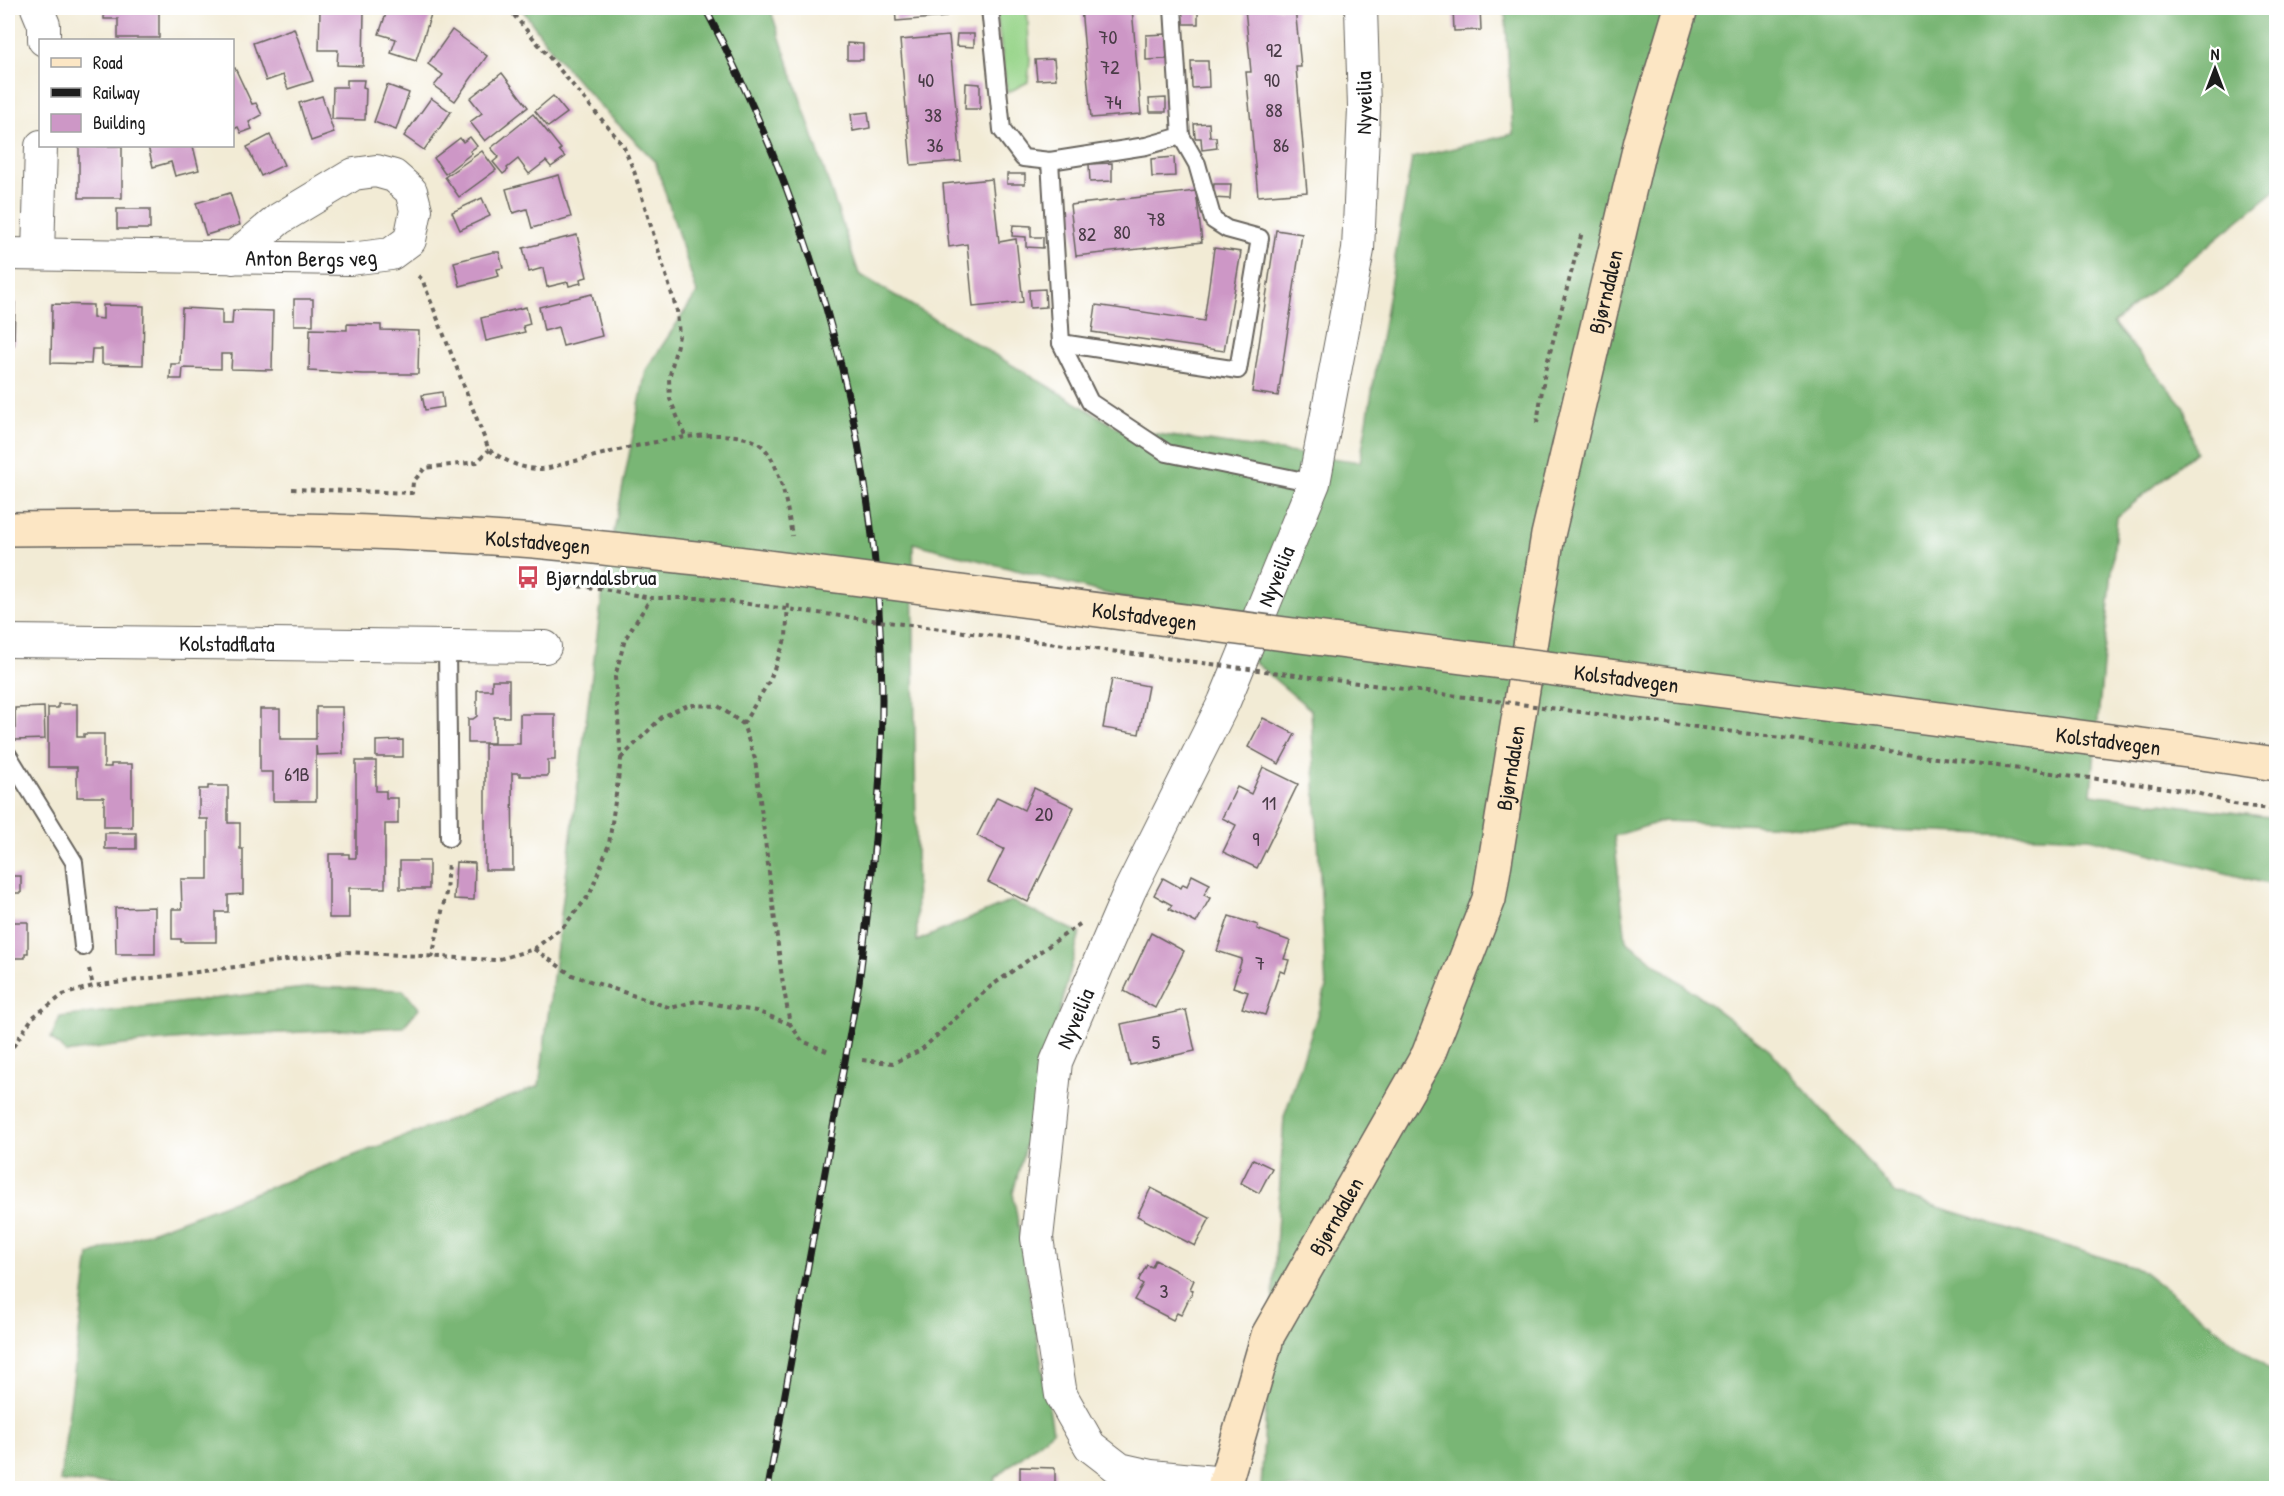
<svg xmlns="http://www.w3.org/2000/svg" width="2284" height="1496" font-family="'Patrick Hand',sans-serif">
	<rect width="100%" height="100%" fill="#fff"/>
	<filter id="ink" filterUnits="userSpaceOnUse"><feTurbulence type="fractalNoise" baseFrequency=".0167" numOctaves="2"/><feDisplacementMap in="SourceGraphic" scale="12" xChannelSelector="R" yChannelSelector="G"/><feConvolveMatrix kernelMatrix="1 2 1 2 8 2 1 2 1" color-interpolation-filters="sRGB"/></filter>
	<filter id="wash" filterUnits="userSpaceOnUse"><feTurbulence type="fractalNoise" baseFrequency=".008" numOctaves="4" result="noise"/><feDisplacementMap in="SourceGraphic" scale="24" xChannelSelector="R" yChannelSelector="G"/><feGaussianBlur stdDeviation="1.35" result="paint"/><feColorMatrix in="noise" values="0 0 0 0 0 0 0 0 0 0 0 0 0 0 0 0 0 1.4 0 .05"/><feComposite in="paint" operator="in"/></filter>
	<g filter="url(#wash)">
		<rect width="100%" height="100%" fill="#f2ebd5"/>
		<path fill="#97d489" stroke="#5a7852" stroke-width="1.5" d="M996 8H1027L1030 60 1028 82 1007 93Z"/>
		<g fill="#79b675" stroke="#4a6948" stroke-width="1.5">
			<path d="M521 8H770L859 274 1120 429 1360 462 1412 158 1513 134 1505 8H2276V190L2113 323 2185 408 2196 452 2117 517 2091 794 2276 818V886L2089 838 1663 821 1614 836 1626 941 1769 1049 1896 1194 2140 1269 2276 1375V1488H1261L1284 1117 1326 988 1311 710 1203 619 913 543 917 941 1011 901 1080 933 1013 1193 1053 1431 995 1478 993 1488H313L60 1482 89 1255 539 1086 604 581 646 370 697 293 655 161 601 107 555 55Z"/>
			<path d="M313 987 403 990 419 1008 403 1027C292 1033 175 1035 66 1053L51 1038 60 1017Z"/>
		</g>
		<g id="blocks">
			<g fill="#cd97c6">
				<path d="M104 8H159V38H118V19H104Z"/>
				<path d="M388 8H433L416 61 391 53 396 39 379 34Z"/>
				<path d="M895 8H945L946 17 896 21Z"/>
				<path d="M1081 8H1132L1141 114 1091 118Z"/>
				<path d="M1245 8H1295L1301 67H1296L1307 192 1258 196 1246 72H1251Z"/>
				<path d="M1453 8H1480L1481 30 1454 31Z"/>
				<path d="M320 9 364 10 363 66 337 65 338 50H319Z"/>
				<path d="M1198 11V24H1182V12Z"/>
				<path d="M294 28 313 81 288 89 283 75 266 81 253 43Z"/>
				<path d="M452 30 487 56 455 101 434 86 443 75 428 64Z"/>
				<path d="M957 34H974V47L956 46Z"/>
				<path d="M1166 34 1167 59 1146 60V35Z"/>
				<path d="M949 36 961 161 911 165 900 40Z"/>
				<path d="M847 43 863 44V60H847Z"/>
				<path d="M1054 59 1056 79 1037 80 1035 60Z"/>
				<path d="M1191 61H1208L1209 87 1192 88Z"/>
				<path d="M235 68 252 104 256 103 262 115 249 122 252 129 241 133 238 127 232 130V69Z"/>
				<path d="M502 73 528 107 485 141 470 122 482 113 470 98Z"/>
				<path d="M347 80H364L363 87 366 88 365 120 332 119 333 87H347Z"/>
				<path d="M966 83 980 84V109H965Z"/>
				<path d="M387 85 409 93 396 130 374 122Z"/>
				<path d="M322 96 334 133 311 141 299 103Z"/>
				<path d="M553 96 567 113 548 127 535 111Z"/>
				<path d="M431 98 451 112 424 150 404 136Z"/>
				<path d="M1166 98V112H1150L1149 99Z"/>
				<path d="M868 112 870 128 853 131 851 114Z"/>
				<path d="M533 114 561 149 559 150 565 157 551 167 546 161 529 174 518 159 507 168 508 170 503 174 493 162 499 157 491 148Z"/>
				<path d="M1209 123 1210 137H1216L1217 148 1202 150 1201 138H1195L1194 124Z"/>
				<path d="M270 135 284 165 261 176 247 147Z"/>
				<path d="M470 137 477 146 470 151 472 153 445 174 434 158 460 138 463 142Z"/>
				<rect x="79" y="146" width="43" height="52"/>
				<path d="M148 146H193L199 170 175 176 171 162 153 167Z"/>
				<path d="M482 151 496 170 459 197 445 177Z"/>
				<path d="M1174 157 1175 176 1152 177 1151 159Z"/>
				<path d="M1112 163V181L1090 182 1089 164Z"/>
				<rect x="1007" y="174" width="18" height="10"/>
				<path d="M559 175 571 217 532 228 527 209 513 213 506 189Z"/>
				<path d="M992 179 999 242 1016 239 1023 302 973 307 967 244 949 247 943 184Z"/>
				<path d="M1214 184H1231L1230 199 1213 198Z"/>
				<path d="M1196 191 1202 242 1076 256 1070 205Z"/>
				<path d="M230 193 240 225 206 235 196 203Z"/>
				<path d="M482 198 490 216 460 230 452 212Z"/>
				<rect x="117" y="209" width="33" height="20"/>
				<path d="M1013 225 1031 226V237H1043V248L1026 247V237L1012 236Z"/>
				<path d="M1276 230 1302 234 1278 396 1252 392Z"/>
				<path d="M577 235 587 277 580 279 581 283 569 286 568 282 547 287 543 268 529 272 523 248Z"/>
				<path d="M1214 248 1241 252 1224 351 1092 332 1096 305 1204 321Z"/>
				<path d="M493 252H499L503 268 497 269 499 276 460 286 454 262Z"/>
				<path d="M1045 289 1046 307 1030 308 1029 290Z"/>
				<path d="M592 294 602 336 563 346 558 327 544 331 539 307Z"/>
				<rect x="294" y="299" width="19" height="26"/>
				<path d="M8 301H15L14 345H8Z"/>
				<path d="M52 304 93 305V318L103 319V305L144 306 143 365 102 364V349H92L91 364 51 363Z"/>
				<path d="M526 307 530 324 523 326 525 332 486 341 481 318Z"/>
				<path d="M182 308 222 310V324H232L233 310 273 311 272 370 231 369 232 354H221V369L183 368 182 379H170L171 364H180Z"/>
				<path d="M347 324 381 325V330L419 331 418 374H363L309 371 310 329 347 330Z"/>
				<path d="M442 392 444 407 425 410 422 395Z"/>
				<path d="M1112 679 1148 686 1139 734 1103 728Z"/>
				<path d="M492 680H509V717H494V743H468V719H473L477 716V690H492Z"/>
				<path d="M58 704H77V737H84V734H104V767H111V764H132V827H104V797H77V767H48V708H58Z"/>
				<path d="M44 707 45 739 15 740V708Z"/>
				<path d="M316 707H342L343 754 317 755 316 745V801H273V772H260V709H280V739H316Z"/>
				<path d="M520 714H555V760H548V776H520V773H512L513 870H485V744H520Z"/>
				<path d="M1263 718 1295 734 1279 764 1248 747Z"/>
				<path d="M403 740V757H376V741Z"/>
				<path d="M356 761H376V791H386V798H398V824H385V888H349V918H329V854H349V858H356Z"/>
				<path d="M1263 767 1298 784 1257 868 1223 852 1236 825 1222 818 1237 787 1251 794Z"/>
				<path d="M208 786H228V823H240V849H243V894L228 895V912H216V942H181V939H172V909H182L181 879H208V819H199V789H208Z"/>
				<path d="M1034 788 1074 807 1028 902 988 882 1004 849 977 836 997 797 1024 810Z"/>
				<rect x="105" y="833" width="31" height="16"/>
				<rect x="400" y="861" width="29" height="28"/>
				<path d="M456 862 475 863 474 900 454 899Z"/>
				<path d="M1192 875 1210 884 1204 895 1210 898 1196 923 1169 909 1172 905 1154 895 1163 878 1181 888 1183 884 1187 886Z"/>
				<rect x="8" y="876" width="13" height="17"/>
				<path d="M155 907V954H116L115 908Z"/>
				<path d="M1229 916 1258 925 1257 929 1290 941 1284 959 1289 960 1285 973 1280 971 1265 1015 1242 1008 1248 992 1233 987 1242 959 1217 951Z"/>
				<path d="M8 922H28V953H25V958H8Z"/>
				<path d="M1151 933 1184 951 1155 1008 1124 991Z"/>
				<path d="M1186 1010 1195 1051 1130 1065 1121 1024Z"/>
				<path d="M1253 1159 1272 1168 1259 1193 1241 1183Z"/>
				<path d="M1151 1188 1210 1218 1195 1246 1137 1216Z"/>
				<path d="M1155 1260 1194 1280 1190 1289 1193 1290 1181 1315 1177 1313 1173 1320 1134 1300 1143 1284 1138 1281 1147 1265 1152 1267Z"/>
				<path d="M1020 1467 1055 1468V1487L1020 1486Z"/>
			</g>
		</g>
	</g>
	<g filter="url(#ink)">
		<use href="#blocks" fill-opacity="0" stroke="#67645d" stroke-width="1.5"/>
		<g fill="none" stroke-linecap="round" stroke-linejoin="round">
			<g stroke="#67645d" stroke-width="20">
				<g id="service">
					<path d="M990 8 1002 130 1023 158 1050 161 1146 146 1181 136 1173 8"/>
					<path d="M1050 161 1061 343 1090 402 1167 453 1314 483"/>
					<path d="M1061 343 1238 370 1260 238 1227 229 1213 220 1197 164 1181 136"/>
					<path d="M447 646 449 838"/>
					<path d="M8 755 74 862 83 947"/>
				</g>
			</g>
			<g stroke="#67645d" stroke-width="34">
				<g id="minor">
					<path d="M37 8 44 25V40"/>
					<path id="s1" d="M8 254 350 259 391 254 410 240 416 210 411 191 394 176 376 171 354 174 279 219 233 258"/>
					<path d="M38 254 41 146"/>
					<path id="s2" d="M8 641 545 647"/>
					<path id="s3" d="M1225 1483 1151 1476 1120 1469 1090 1446 1061 1395 1037 1238 1056 1062 1130 890 1224 702 1314 483 1358 250 1364 108 1361 8"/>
				</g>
			</g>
			<g stroke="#67645d" stroke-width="36">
				<g id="secondary">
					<path id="s4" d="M8 529C179 527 350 528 521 540 583 545 645 553 706 559"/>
					<path d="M2195 752 2276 764"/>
					<path id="s5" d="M1226 1488 1225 1483 1268 1335 1428 1055 1489 899 1548 535 1641 141 1681 8"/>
				</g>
			</g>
			<g stroke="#67645d" stroke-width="4" stroke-dasharray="4.5 4.5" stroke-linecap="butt">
				<path d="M508 8 623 145 634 171 677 311 679 336 669 379 670 399 686 438"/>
				<path d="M418 276 422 279 489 450C504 460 520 469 539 469 551 469 564 463 575 461 616 451 728 418 762 446 781 463 788 512 792 536"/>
				<path d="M1537 423 1545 371 1582 232"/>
				<path d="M292 489 412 493 413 482 425 468 477 462 489 450"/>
				<path d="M561 585 598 588 651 598"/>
				<path d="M743 724 770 680 786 637 788 603"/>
				<path d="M621 758 662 717 688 705 718 706 743 724 755 759 782 978 790 1024 802 1041 829 1052"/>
				<path d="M2190 791 2234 804 2276 810"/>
				<path d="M534 949 572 975 671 1008 696 1001 756 1011 790 1024"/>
				<path d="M432 958 446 893 448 861"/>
				<path d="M89 969 93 986"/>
				<path d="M8 1054 33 1017 63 995 93 986 346 952 496 960 534 949 564 926 590 894 609 844 621 759 615 677 625 639 651 598H702"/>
				<path d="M862 1060 893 1063 921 1050 991 986 1080 924"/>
			</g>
			<use href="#service" stroke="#fff" stroke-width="16"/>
			<use href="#minor" stroke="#fff" stroke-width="32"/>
			<use href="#secondary" stroke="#fce6c4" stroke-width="33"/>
			<g stroke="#1c1c1c" stroke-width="7">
				<path id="rail" d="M705 8C825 236 891 492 881 751 878 829 869 906 859 983L768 1488"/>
			</g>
			<use href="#rail" stroke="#fff" stroke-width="4.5" stroke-dasharray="14" stroke-linecap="butt"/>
			<g stroke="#67645d" stroke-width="36" stroke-linecap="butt">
				<g id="secondary-bridge">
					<path id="s6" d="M706 559 2195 752"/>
				</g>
			</g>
			<path stroke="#67645d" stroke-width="4" stroke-dasharray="4.5 4.5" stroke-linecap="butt" d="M702 598 2190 791"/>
			<use href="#secondary-bridge" stroke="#fce6c4" stroke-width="33"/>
		</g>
	</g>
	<defs>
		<g id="bus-bare" transform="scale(1.8)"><path d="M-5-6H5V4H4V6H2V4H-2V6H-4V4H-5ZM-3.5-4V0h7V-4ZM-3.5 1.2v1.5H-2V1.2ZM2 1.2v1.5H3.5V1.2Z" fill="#d1495b" stroke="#fff" stroke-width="2.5" paint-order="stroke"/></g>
	</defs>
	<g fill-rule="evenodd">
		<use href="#bus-bare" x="528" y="577"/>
	</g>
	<g text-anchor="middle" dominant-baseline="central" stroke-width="6" stroke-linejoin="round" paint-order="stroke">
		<g font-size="20" fill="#483b46">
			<text x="1108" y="36">70</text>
			<text x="1274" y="49">92</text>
			<text x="1110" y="66">72</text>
			<text x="926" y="79">40</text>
			<text x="1272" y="79">90</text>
			<text x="1113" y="101">74</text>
			<text x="1274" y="109">88</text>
			<text x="933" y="114">38</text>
			<text x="935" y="144">36</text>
			<text x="1281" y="144">86</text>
			<text x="1156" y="218">78</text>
			<text x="1122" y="231">80</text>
			<text x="1087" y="233">82</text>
			<text x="297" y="773">61B</text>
			<text x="1269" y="802">11</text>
			<text x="1044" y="813">20</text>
			<text x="1256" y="838">9</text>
			<text x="1260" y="962">7</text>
			<text x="1156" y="1041">5</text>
			<text x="1164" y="1290">3</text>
		</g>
		<g font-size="22" fill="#1c1c1c" stroke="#fff">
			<text stroke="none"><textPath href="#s3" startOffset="1557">Nyveilia</textPath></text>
			<text stroke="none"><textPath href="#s1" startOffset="303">Anton Bergs veg</textPath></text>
			<text stroke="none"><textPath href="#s5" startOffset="1268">Bjørndalen</textPath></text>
			<text stroke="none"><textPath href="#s4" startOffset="530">Kolstadvegen</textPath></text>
			<text stroke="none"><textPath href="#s3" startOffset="1072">Nyveilia</textPath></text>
			<text stroke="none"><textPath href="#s6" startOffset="442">Kolstadvegen</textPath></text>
			<text stroke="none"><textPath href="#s2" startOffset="219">Kolstadflata</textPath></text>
			<text stroke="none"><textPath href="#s6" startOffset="928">Kolstadvegen</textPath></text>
			<text stroke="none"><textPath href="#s6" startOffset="1414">Kolstadvegen</textPath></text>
			<text stroke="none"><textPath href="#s5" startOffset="782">Bjørndalen</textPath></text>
			<text stroke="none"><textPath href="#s3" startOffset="586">Nyveilia</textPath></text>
			<text stroke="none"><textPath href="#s5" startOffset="296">Bjørndalen</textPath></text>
		</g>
		<g font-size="22" fill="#1c1c1c" stroke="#fff" text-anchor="start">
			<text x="546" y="577">Bjørndalsbrua</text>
		</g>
	</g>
	<rect width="2284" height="1496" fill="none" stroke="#fff" stroke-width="30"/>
	<rect x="39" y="39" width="195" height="108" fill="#ffffff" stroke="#a4a4a4" stroke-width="1.5"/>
	<rect x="51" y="58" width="30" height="9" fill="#fce6c4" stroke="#a4a4a4" stroke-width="1.5"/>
	<text x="93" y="69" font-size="18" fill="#1c1c1c">Road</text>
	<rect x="51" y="88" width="30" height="9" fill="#1c1c1c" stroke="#a4a4a4" stroke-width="1.5"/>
	<text x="93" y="99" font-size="18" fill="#1c1c1c">Railway</text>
	<rect x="51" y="114" width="30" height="18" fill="#cd97c6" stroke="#a4a4a4" stroke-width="1.5"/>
	<text x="93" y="129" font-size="18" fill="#1c1c1c">Building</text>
	<g transform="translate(2215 69)" stroke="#ffffff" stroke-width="4.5" paint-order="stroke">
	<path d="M0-4.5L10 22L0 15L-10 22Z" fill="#1c1c1c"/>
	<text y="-9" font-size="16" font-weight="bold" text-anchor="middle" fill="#1c1c1c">N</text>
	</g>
</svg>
